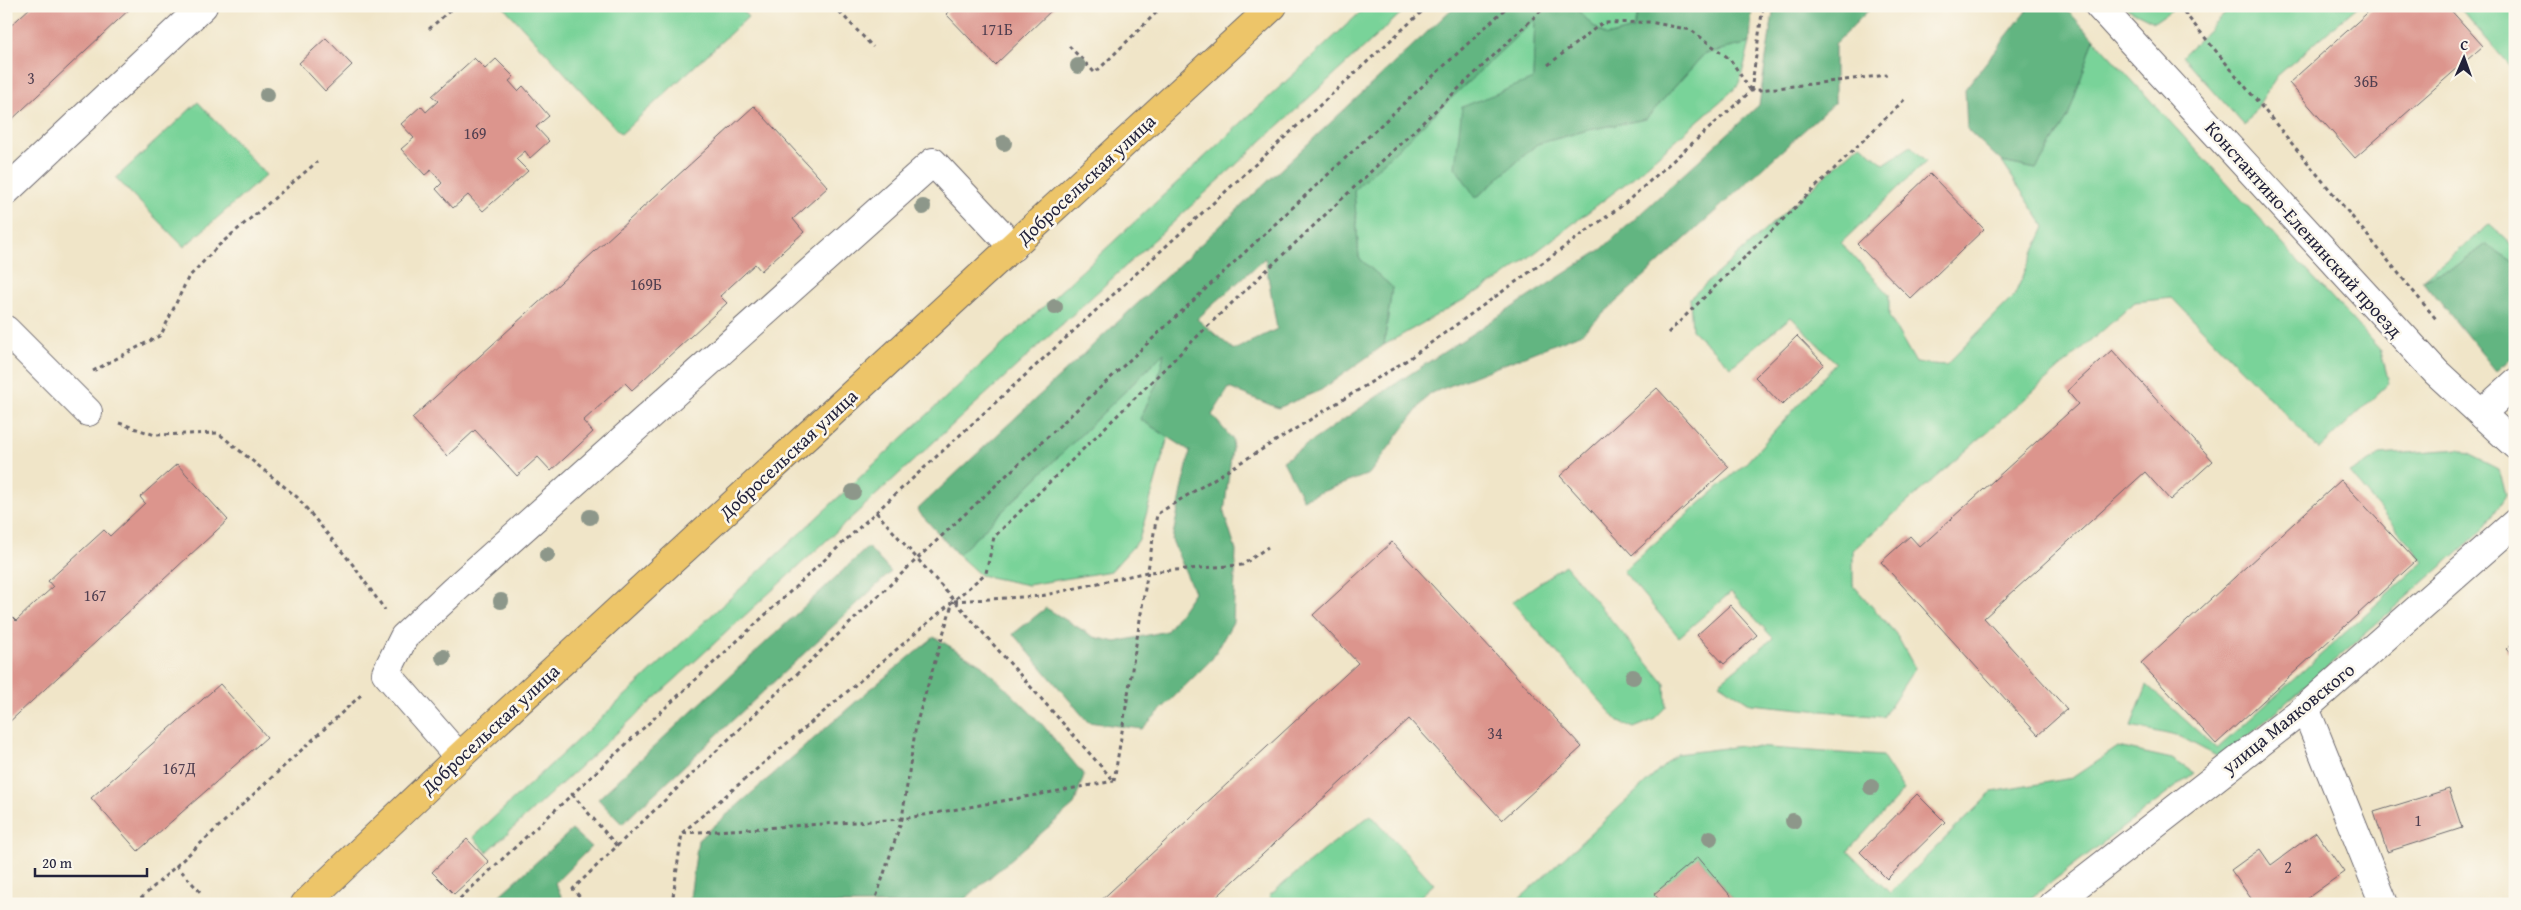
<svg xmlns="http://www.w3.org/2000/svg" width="2521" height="910" font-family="'Gentium Book Plus',serif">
	<rect width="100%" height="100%" fill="#fbf7ec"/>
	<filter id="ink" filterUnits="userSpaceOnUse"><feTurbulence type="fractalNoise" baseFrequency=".02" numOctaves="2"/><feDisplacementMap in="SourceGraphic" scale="10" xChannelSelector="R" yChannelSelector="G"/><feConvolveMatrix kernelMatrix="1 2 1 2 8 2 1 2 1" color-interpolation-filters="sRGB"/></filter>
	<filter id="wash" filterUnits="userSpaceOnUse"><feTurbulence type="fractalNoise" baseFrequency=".0096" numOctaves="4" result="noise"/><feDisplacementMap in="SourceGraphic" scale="20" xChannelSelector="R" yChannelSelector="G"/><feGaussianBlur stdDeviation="1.12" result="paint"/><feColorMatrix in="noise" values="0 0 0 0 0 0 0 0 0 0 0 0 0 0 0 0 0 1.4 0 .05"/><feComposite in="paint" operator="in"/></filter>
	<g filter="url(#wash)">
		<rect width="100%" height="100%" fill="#f0e5c8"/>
		<g fill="#79d399" stroke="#4e7a6a">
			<path d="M503 6H738L748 17 621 134Z"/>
			<path d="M1367 6H1409L487 852 473 837Z"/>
			<path d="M1574 6H1641L1633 29 1607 36 1591 24Z"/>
			<path d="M2122 6H2169L2173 9 2154 22Z"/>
			<path d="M2233 6H2358L2277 76 2245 126 2182 56Z"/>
			<path d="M2458 6H2515V72Z"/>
			<path d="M1535 18 1533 79 1476 198 1537 144 1588 130 1646 119 1704 54 1750 43 1739 85 1630 180 1502 278 1384 345 1392 287 1359 258 1354 190Z"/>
			<path d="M2094 39 2381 351 2389 383 2319 449 2172 298 2135 302 1853 550V585L1896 634 1915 668 1883 717 1751 704 1719 683 1773 638 1731 592 1679 637 1623 571 1746 463 1836 363 1791 317 1731 367 1692 330 1690 298 1860 144 1884 164 1911 146 1926 161 1841 243 1889 294V316L1916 363 1946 365 2014 296 2045 227 2002 162 2036 169 2068 117Z"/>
			<path d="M198 102 266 175 184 247 116 178Z"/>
			<path d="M2490 224 2515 248V263L2486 244 2459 265 2422 280Z"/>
			<path d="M1165 352 1157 383 1140 419 1168 437 1139 540 1111 571 1028 585 980 575 958 555Z"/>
			<path d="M2459 449 2499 469 2506 495 2484 529 2222 759 2181 737 2131 726 2147 685 2217 749 2424 561 2349 473 2380 455Z"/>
			<path d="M1565 565 1665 684 1666 707 1653 720 1634 728 1619 722 1512 602Z"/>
			<path d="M1741 746 1882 756 1904 790 1848 851 1890 893 1992 792 2072 778 2118 747 2172 759 2194 773 2023 904H1730L1734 900 1698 857 1663 904H1514L1677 754Z"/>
			<path d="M1371 815 1434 884 1412 904H1276L1269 896 1325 849Z"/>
		</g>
		<g fill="#62b581" stroke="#426c5e" fill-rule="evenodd">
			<path d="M1455 6H1574L1591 24 1607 36 1633 29 1641 6H1752L1750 43 1704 54 1646 119 1588 130 1537 144 1476 198 1455 167 1462 107 1533 79 1535 19 1354 190 1359 258 1392 287 1384 345 1321 390 1278 408 1229 388 1212 415 1233 440 1224 513 1236 551 1233 622 1212 659 1142 729 1088 722 1013 634 1046 608 1094 637 1116 642 1167 631 1194 592 1172 540 1190 451 1140 419 1157 383 1164 353 958 555 917 510ZM1265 258 1277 329 1234 350 1197 319Z"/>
			<path d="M1774 6H1873L1835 44V102L1582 333 1429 394 1369 474 1303 499 1283 461 1404 378 1602 249 1759 105Z"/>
			<path d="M2030 6H2058L2070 13 2094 39 2068 117 2036 169 2002 162 1967 129 1965 89Z"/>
			<path d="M2486 244 2515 263V355L2496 371 2422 280 2459 265Z"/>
			<path d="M868 547 891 572 622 824 598 799Z"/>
			<path d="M934 637 982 665 1041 723 1084 775 1074 805 959 904H696L690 898 698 840 867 692Z"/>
			<path d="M572 830 591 847 555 883 565 904H490Z"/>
		</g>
		<g id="blocks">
			<g fill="#dc958d">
				<path d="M32 6H133L6 125V30Z"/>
				<path d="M954 6H1056L995 65 946 14Z"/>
				<path d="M2375 6H2447L2483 46 2355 158 2289 83Z"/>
				<path d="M326 38 352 65 325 91 299 63Z"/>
				<path d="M474 58 485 69 496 59 514 77 509 81 518 91 523 86 549 116 536 127 549 141 530 158 525 151 516 159 528 171 483 211 468 195 453 208 436 189 442 183 431 170 425 175 401 149 414 138 401 124 421 106 426 112 438 101 432 96Z"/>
				<path d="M754 106 828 187 793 219 804 232 761 271 755 264 720 296 727 303 632 390 625 383 583 421 593 432 551 471 538 457 517 476 475 430 447 456 412 418Z"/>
				<path d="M1930 174 1984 229 1911 299 1857 244Z"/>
				<path d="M1797 336 1824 364 1782 405 1755 377Z"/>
				<path d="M2112 350 2213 461 2170 500 2145 472 1984 618 2067 709 2038 735 1881 562 1910 536 1920 547 2078 404 2067 391Z"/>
				<path d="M1657 388 1729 467 1632 555 1560 476Z"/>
				<path d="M177 464 228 520 6 725V621L11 616 16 621 35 603 53 587 48 581 104 530 110 536 145 503 140 497Z"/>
				<path d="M2341 480 2416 561 2216 744 2141 663Z"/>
				<path d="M1392 542 1582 747 1502 820 1409 719 1209 904H1097L1358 663 1313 615Z"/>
				<path d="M1730 605 1757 635 1724 664 1697 635Z"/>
				<path d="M2515 641V659L2506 649Z"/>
				<path d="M220 684 267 737 138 851 91 798Z"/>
				<path d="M2449 789 2462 828 2387 852 2374 812Z"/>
				<path d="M1917 794 1945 822 1887 879 1860 852Z"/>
				<path d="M2316 832 2344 872 2299 904H2270L2266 898 2255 904 2231 870 2260 849 2271 865Z"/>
				<path d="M467 839 489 862 454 894 432 872Z"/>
				<path d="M1698 857 1734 900 1730 904H1663L1654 894Z"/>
			</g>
		</g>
	</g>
	<g filter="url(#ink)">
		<use href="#blocks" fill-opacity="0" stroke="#6a666c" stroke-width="1"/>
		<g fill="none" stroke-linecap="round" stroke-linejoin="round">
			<g stroke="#6a666c" stroke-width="30">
				<g id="minor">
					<path d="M2099 6 2436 372 2515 445"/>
					<path d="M6 191 203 6"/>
					<path d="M6 330 88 412"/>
					<path d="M2482 413 2515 383"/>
					<path d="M2305 708 2384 904"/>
					<path d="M459 757 386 673 404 637 452 592 933 162 1013 247"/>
					<path d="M2053 904 2305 708 2515 523"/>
				</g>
			</g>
			<g stroke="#6a666c" stroke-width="30">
				<path id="major" d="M305 904 459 757 1273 6"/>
			</g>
			<g stroke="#6a666c" stroke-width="3" stroke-dasharray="4 4" stroke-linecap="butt">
				<path d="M834 6 873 47"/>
				<path d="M2179 6 2436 319"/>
				<path d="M429 29 455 6"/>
				<path d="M1069 46 1095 73 1163 6"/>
				<path d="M1548 65 1602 23 1650 22 1691 30 1730 59 1751 91"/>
				<path d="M1751 91 1763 6"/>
				<path d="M1668 333 1906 98"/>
				<path d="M93 371 161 335 188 278 218 246 317 162"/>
				<path d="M119 423 155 435 218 433 297 497 353 565 385 610"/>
				<path d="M876 512 1114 781"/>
				<path d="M954 601 1041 596 1147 572 1242 565 1268 547"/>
				<path d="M1114 781 1157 514 1407 360 1623 205 1751 91 1887 75"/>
				<path d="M572 794 617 846 573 889 586 904"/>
				<path d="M683 833 902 819 1114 781"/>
				<path d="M617 846 917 559 1508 6"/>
				<path d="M176 865 201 893"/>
				<path d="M135 904 361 695"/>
				<path d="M454 904 876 512 1428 6"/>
				<path d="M672 904 682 833 986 573 994 537 1217 317 1546 6"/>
				<path d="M874 904 902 819 916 725 953 601"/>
			</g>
			<use href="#minor" stroke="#fff" stroke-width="28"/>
			<use href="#major" stroke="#edc569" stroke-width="28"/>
		</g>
		<g fill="#8d978a">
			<circle cx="1078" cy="66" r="8"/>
			<circle cx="267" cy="95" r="8"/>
			<circle cx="1004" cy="143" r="8"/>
			<circle cx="923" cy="207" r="8"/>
			<circle cx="1055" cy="307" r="8"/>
			<circle cx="853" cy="492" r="8"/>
			<circle cx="590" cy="517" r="8"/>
			<circle cx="547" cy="555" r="8"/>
			<circle cx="501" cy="601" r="8"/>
			<circle cx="443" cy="657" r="8"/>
			<circle cx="1633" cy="677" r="8"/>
			<circle cx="1871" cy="787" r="8"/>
			<circle cx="1793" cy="821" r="8"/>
			<circle cx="1710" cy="838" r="8"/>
		</g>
	</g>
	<g text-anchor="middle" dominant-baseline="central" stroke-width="5" stroke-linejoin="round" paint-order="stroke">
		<g font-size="16" fill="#503f50">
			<text x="997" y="29">171Б</text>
			<text x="31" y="78">3</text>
			<text x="2366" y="81">36Б</text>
			<text x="475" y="133">169</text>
			<text x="646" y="284">169Б</text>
			<text x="95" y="595">167</text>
			<text x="1495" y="733">34</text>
			<text x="179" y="768">167Д</text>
			<text x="2418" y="820">1</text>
			<text x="2288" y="867">2</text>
		</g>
		<g font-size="19" fill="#22223b" stroke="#fbf7ec">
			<text transform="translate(1086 179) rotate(-43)">Добросельская улица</text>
			<text transform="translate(2304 229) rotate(48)">Константино-Еленинский проезд</text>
			<text transform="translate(788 454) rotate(-43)">Добросельская улица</text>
			<text transform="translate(2288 718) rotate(-39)">улица Маяковского</text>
			<text transform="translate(490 729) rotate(-43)">Добросельская улица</text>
		</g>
	</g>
	<rect width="2521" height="910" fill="none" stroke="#fbf7ec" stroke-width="25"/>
	<g transform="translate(2464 58) rotate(2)" stroke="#fbf7ec" stroke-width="4" paint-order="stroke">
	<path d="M0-4L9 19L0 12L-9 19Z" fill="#22223b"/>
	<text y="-8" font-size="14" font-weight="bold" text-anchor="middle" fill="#22223b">С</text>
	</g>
	<path d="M35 868v8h112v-8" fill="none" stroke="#22223b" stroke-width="2.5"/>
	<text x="42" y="868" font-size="15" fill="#22223b" stroke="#fbf7ec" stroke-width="4" paint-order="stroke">20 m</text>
</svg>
